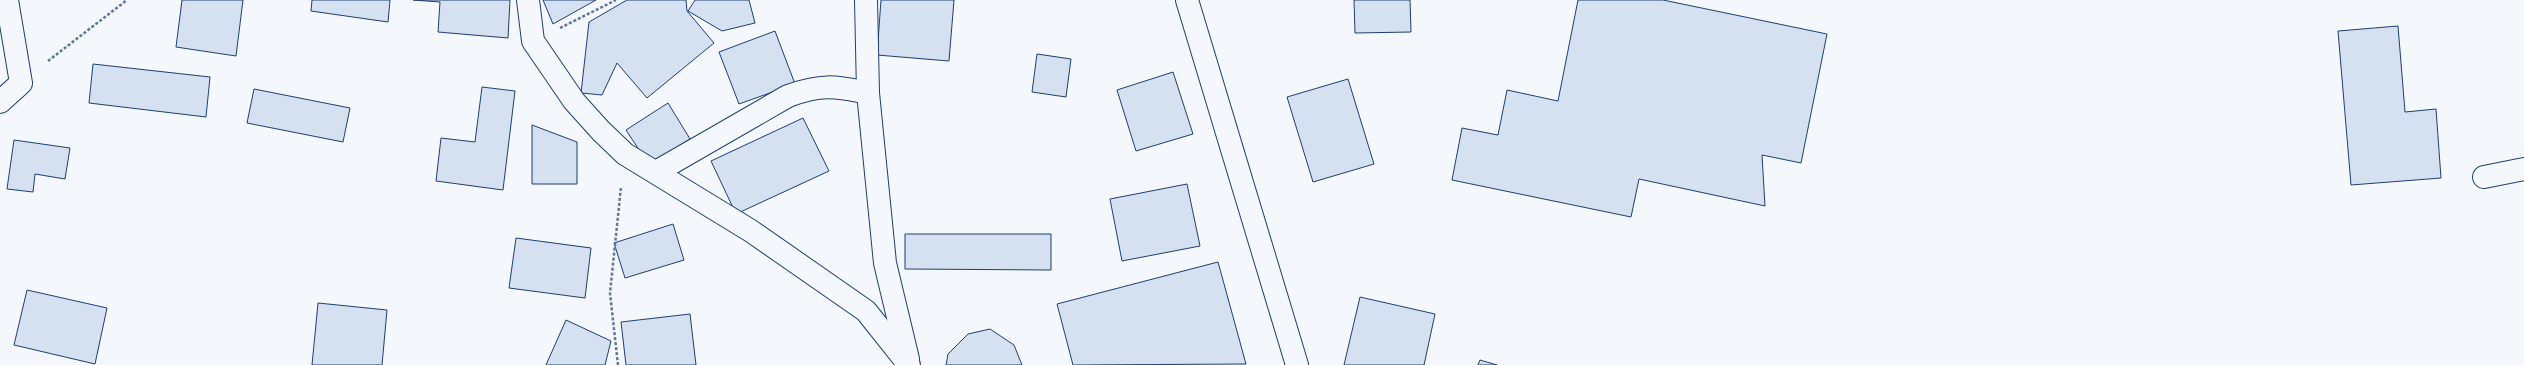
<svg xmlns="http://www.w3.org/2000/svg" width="2524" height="365" font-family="Overpass,sans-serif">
	<rect width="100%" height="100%" fill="#f4f7fb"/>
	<g fill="#d5e0f0" stroke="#1d3f73">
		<path d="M182 0H243L236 56 176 47Z"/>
		<path d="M312 0H390L388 22 311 11Z"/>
		<path d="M413 0H510L508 38 438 32 440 2Z"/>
		<path d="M543 0H596L553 24Z"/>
		<path d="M627 0H686L687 11 714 43 647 98 617 63 602 95 581 93 589 22Z"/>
		<path d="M695 0H749L755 23 722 31 688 11Z"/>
		<path d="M881 0H954L949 61 877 55Z"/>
		<path d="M1354 0H1410L1411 32 1355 33Z"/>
		<path d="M1578 0H1663L1827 34 1801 163 1762 155 1765 206 1639 179 1631 217 1452 180 1462 128 1498 135 1507 90 1558 101Z"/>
		<path d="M2398 26 2405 112 2436 109 2441 178 2351 185 2338 31Z"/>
		<path d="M775 31 795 84 739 104 719 52Z"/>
		<path d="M1037 54 1071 59 1066 97 1032 92Z"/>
		<path d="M93 64 210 77 206 117 89 103Z"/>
		<path d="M1173 72 1193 134 1136 151 1117 90Z"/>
		<path d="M1348 79 1374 164 1313 182 1287 97Z"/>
		<path d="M482 87 515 91 503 190 436 181 441 138 475 142Z"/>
		<path d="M254 89 350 108 343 142 247 123Z"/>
		<path d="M668 103 690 139 649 165 626 130Z"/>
		<path d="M803 118 829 171 736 214 711 161Z"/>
		<path d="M532 125 577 142V184H532Z"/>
		<path d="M14 140 70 148 65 179 35 174 33 192 7 189Z"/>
		<path d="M1187 184 1200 246 1122 261 1110 199Z"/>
		<path d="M673 224 684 260 625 278 614 243Z"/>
		<path d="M905 234H1051V270L905 269Z"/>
		<path d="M516 238 591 248 585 298 509 288Z"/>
		<path d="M1218 262 1246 364 1073 365 1057 304Z"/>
		<path d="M27 290 107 308 95 364 14 345Z"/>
		<path d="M1360 297 1435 314 1424 365H1344Z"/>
		<path d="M318 303 387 310 382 365H312Z"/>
		<path d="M690 314 696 365H626L621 322Z"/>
		<path d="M566 320 611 341 605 365H546Z"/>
		<path d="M990 329 1014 345 1022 365H946L948 354 968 334Z"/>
		<path d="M1480 360 1497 365H1478Z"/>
	</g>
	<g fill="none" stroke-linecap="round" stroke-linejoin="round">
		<g stroke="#1d3f73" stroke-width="24">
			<g id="minor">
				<path d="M528 0 533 41 574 101 601 131 625 154 751 231 866 311 909 365"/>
				<path d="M866 0 868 93 885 263 908 359"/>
				<path d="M1187 0 1297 365"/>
				<path d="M0 102 21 83 7 0"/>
				<path d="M656 172 788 96C821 84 834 86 868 93"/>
				<path d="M2484 177 2524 169"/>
			</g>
		</g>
		<g stroke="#5e769c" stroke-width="2.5" stroke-dasharray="3 2" stroke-linecap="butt">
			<path d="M560 28 616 0"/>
			<path d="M48 61 127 0"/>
			<path d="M618 365 610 293 621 187"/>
		</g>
		<use href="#minor" stroke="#f4f7fb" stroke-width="22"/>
	</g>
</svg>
